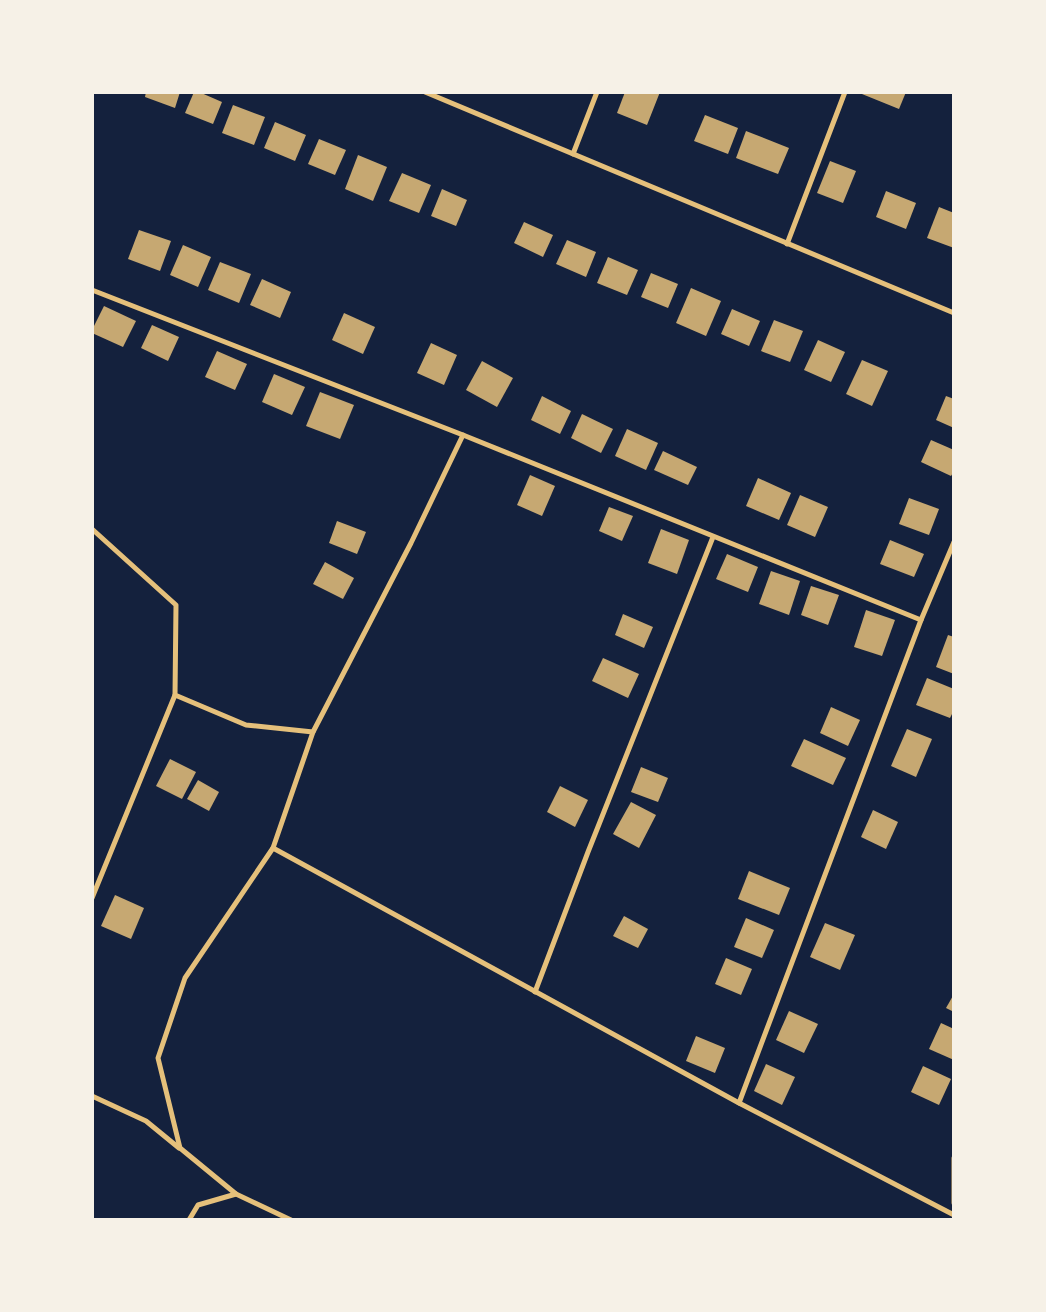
<svg xmlns="http://www.w3.org/2000/svg" width="1046" height="1312" font-family="'Sofia Sans Condensed',sans-serif">
	<rect width="100%" height="100%" fill="#14213d"/>
	<g fill="#c6a872">
		<path d="M146 92H180L175 108 145 97Z"/>
		<path d="M194 92H199L222 102 213 124 185 113Z"/>
		<path d="M625 92H660L647 125 617 113Z"/>
		<path d="M857 92H906L899 109Z"/>
		<path d="M233 105 265 117 254 145 222 133Z"/>
		<path d="M705 115 738 128 728 154 694 141Z"/>
		<path d="M275 122 306 135 295 161 264 148Z"/>
		<path d="M746 131 789 148 778 174 736 158Z"/>
		<path d="M319 139 346 150 335 175 308 164Z"/>
		<path d="M358 155 387 167 373 201 345 189Z"/>
		<path d="M830 161 856 171 843 203 817 193Z"/>
		<path d="M402 173 431 185 419 213 389 201Z"/>
		<path d="M442 189 467 200 456 226 431 216Z"/>
		<path d="M886 191 916 203 906 229 876 217Z"/>
		<path d="M939 207 954 213V248L927 238Z"/>
		<path d="M524 222 553 235 543 257 514 243Z"/>
		<path d="M139 230 171 241 160 271 128 259Z"/>
		<path d="M567 240 596 252 586 277 556 264Z"/>
		<path d="M183 245 211 257 198 287 170 275Z"/>
		<path d="M608 257 638 270 627 295 597 283Z"/>
		<path d="M220 262 251 274 239 303 208 290Z"/>
		<path d="M651 273 678 284 668 308 641 297Z"/>
		<path d="M262 279 291 292 280 318 250 305Z"/>
		<path d="M691 288 721 301 706 336 676 323Z"/>
		<path d="M104 306 136 321 123 347 92 333V330Z"/>
		<path d="M732 309 760 321 749 346 721 334Z"/>
		<path d="M344 313 375 327 363 354 332 340Z"/>
		<path d="M774 320 803 331 790 362 761 351Z"/>
		<path d="M152 325 179 337 168 361 141 348Z"/>
		<path d="M818 340 845 352 831 382 804 370Z"/>
		<path d="M431 343 457 355 444 385 417 373Z"/>
		<path d="M217 351 247 364 235 390 205 377Z"/>
		<path d="M862 360 888 371 872 406 846 394Z"/>
		<path d="M482 361 513 378 497 407 466 390Z"/>
		<path d="M274 374 305 387 292 415 262 402Z"/>
		<path d="M320 392 354 405 340 439 306 426Z"/>
		<path d="M542 396 571 411 560 434 531 420Z"/>
		<path d="M946 396 954 399V428L936 420Z"/>
		<path d="M582 414 613 429 601 453 571 438Z"/>
		<path d="M627 429 658 443 646 470 615 456Z"/>
		<path d="M931 440 954 450V471L951 476 921 462Z"/>
		<path d="M663 451 697 467 688 485 654 470Z"/>
		<path d="M530 475 555 486 542 516 517 505Z"/>
		<path d="M758 478 791 493 779 520 746 506Z"/>
		<path d="M800 495 828 507 815 537 787 525Z"/>
		<path d="M909 498 939 509 929 535 899 524Z"/>
		<path d="M609 507 633 516 622 541 599 531Z"/>
		<path d="M337 521 366 532 357 554 329 543Z"/>
		<path d="M661 529 689 540 677 574 648 563Z"/>
		<path d="M890 540 924 554 914 577 880 564Z"/>
		<path d="M727 554 758 567 748 592 716 579Z"/>
		<path d="M325 562 354 578 343 599 313 584Z"/>
		<path d="M771 571 800 581 789 615 759 604Z"/>
		<path d="M811 586 839 595 828 625 801 615Z"/>
		<path d="M866 610 895 620 882 656 854 647Z"/>
		<path d="M623 614 653 627 644 648 615 635Z"/>
		<path d="M948 635 954 637V674L936 667Z"/>
		<path d="M603 658 639 674 628 698 592 681Z"/>
		<path d="M927 678 954 689V710L950 718 916 705Z"/>
		<path d="M831 707 860 720 848 746 820 733Z"/>
		<path d="M907 729 932 739 916 777 891 766Z"/>
		<path d="M804 739 846 758 833 785 791 766Z"/>
		<path d="M170 759 196 772 182 799 156 786Z"/>
		<path d="M641 767 668 778 658 802 631 792Z"/>
		<path d="M198 780 219 792 209 811 187 799Z"/>
		<path d="M560 786 588 800 575 827 547 812Z"/>
		<path d="M631 802 656 815 639 848 613 834Z"/>
		<path d="M873 810 898 822 886 849 861 837Z"/>
		<path d="M749 871 790 888 779 915 738 899Z"/>
		<path d="M115 895 144 908 131 939 101 926Z"/>
		<path d="M624 916 648 929 638 948 613 936Z"/>
		<path d="M746 918 774 930 762 958 734 947Z"/>
		<path d="M825 923 855 935 840 970 810 957Z"/>
		<path d="M726 958 752 969 741 995 715 984Z"/>
		<path d="M954 994V1012L946 1008Z"/>
		<path d="M789 1011 818 1024 804 1053 776 1040Z"/>
		<path d="M941 1023 954 1029V1060L929 1049Z"/>
		<path d="M696 1036 725 1048 715 1073 686 1061Z"/>
		<path d="M766 1064 795 1077 782 1105 754 1091Z"/>
		<path d="M923 1066 951 1079 939 1105 911 1092Z"/>
	</g>
	<g fill="none" stroke-linecap="round" stroke-linejoin="round">
		<g stroke="#e5c07b" stroke-width="5">
			<path d="M425 92 954 313"/>
			<path d="M573 154 597 92"/>
			<path d="M787 244 845 92"/>
			<path d="M92 290 463 435 921 620"/>
			<path d="M92 529 176 605 175 695 246 725 313 732"/>
			<path d="M273 848 739 1103 954 1215"/>
			<path d="M92 898 175 695"/>
			<path d="M535 992 588 852 713 537"/>
			<path d="M92 1096 146 1121 179 1148"/>
			<path d="M739 1103 921 620 954 542"/>
			<path d="M954 1158V1203"/>
			<path d="M189 1220 198 1205 236 1194"/>
			<path d="M291 1220 236 1194 180 1148 158 1058 185 978 273 848 313 732 411 543 463 435"/>
		</g>
	</g>
	<rect width="1046" height="1312" fill="none" stroke="#f6f1e7" stroke-width="188"/>
</svg>
